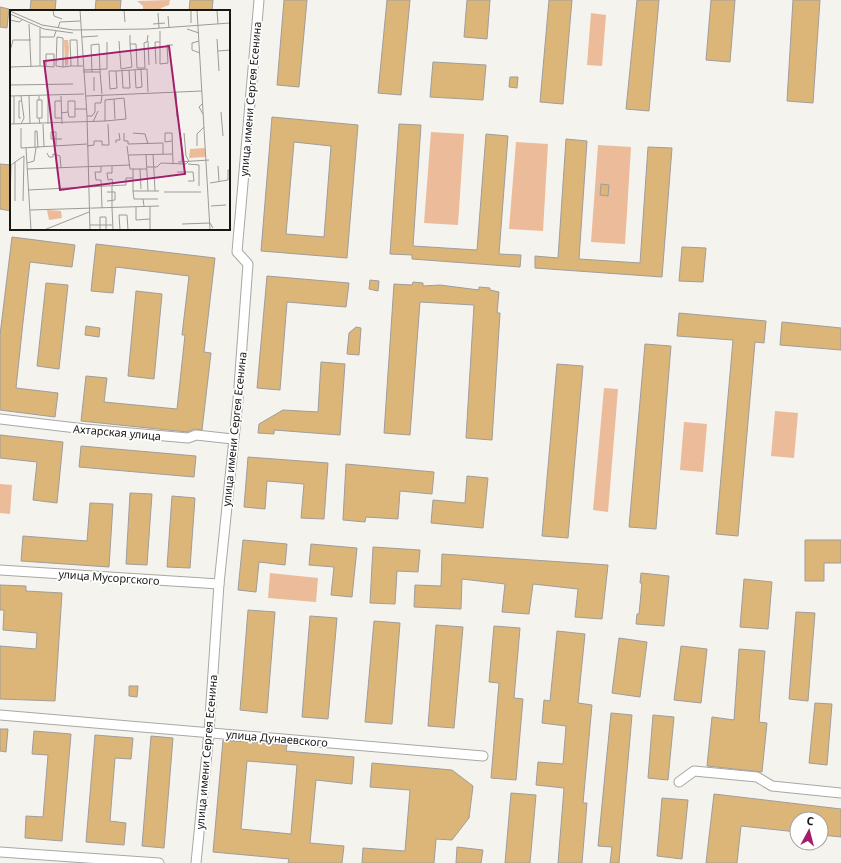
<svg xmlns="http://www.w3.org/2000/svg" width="841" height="863" font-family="'Noto Sans',sans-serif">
	<rect width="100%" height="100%" fill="#f4f3ee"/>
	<g fill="#ecbb99">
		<path d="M170 0 169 5 161 8V11H143V6L137 1Z"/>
		<path d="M591 13 606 15 602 66 587 65Z"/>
		<path d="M431 132 464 134 458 225 424 223Z"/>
		<path d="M516 142 548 144 543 231 509 229Z"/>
		<path d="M598 145 631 147 625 244 591 242Z"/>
		<path d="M604 388 618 389 608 512 593 510Z"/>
		<path d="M775 411 798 413 794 458 771 456Z"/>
		<path d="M684 422 707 424 703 472 680 470Z"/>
		<path d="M0 484 12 485 10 514 0 513Z"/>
		<path d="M270 573 318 578 316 602 268 598Z"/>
	</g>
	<g fill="#dcb578" stroke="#a09d9a" fill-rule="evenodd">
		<path d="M31 0H56L55 11H30Z"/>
		<path d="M96 0H121L120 11H95Z"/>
		<path d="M190 0H213L212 11H189Z"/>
		<path d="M284 0H307L299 87 277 85Z"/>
		<path d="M387 0H410L401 95 378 93Z"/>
		<path d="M467 0H490L487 39 464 37Z"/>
		<path d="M549 0H572L563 104 540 102Z"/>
		<path d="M637 0H659L649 111 626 109Z"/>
		<path d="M711 0H735L730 62 706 60Z"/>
		<path d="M793 0H820L813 103 787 101Z"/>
		<path d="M0 7 9 9 7 28 0 27Z"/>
		<path d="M433 62 486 65 483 100 430 97Z"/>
		<path d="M510 77H518L517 88 509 87Z"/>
		<path d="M272 117 358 125 347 258 261 251ZM294 142 331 146 324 237 286 234Z"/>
		<path d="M399 124 421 125 413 246 477 250 486 134 508 136 499 254 521 255 520 267 412 259V255L390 254Z"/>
		<path d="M566 139 587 141 579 259 640 263 648 147 672 148 662 277 535 268V256L558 258Z"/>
		<path d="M0 164 11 165V211L0 209Z"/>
		<path d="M601 184 609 185 608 196 600 195Z"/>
		<path d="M12 237 75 245 72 267 30 262 23 322 16 388 58 393 55 417 0 410V335Z"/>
		<path d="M96 244 215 258 204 352 211 353 202 430 194 429 187 432 81 421 86 376 107 378 104 402 177 409 185 335H182L189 276 116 267 113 293 91 291Z"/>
		<path d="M682 247 706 248 703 282 679 281Z"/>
		<path d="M267 276 349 283 346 307 287 302 280 390 257 388Z"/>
		<path d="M370 280 379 281 378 291 369 289Z"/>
		<path d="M413 282 423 283V286L440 285 479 290V287L490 288V290L499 292 497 313H500L492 440 466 438 474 305 420 302 410 435 384 433 394 284 412 285Z"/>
		<path d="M46 283 68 285 59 369 37 366Z"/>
		<path d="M136 291 162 294 154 379 128 376Z"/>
		<path d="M679 313 766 321 764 343 755 342 738 536 716 534 733 340 677 336Z"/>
		<path d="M782 322 841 328V350L780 345Z"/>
		<path d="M86 326 100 328 99 337 85 335Z"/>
		<path d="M356 327 361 328 359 355 347 354 349 333Z"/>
		<path d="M645 344 671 346 656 529 629 527Z"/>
		<path d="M321 362 345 364 340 435 274 430V434L258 433 259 424 283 410 318 412Z"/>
		<path d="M557 364 583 366 568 538 542 536Z"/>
		<path d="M0 435 63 442 57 503 33 500 37 462 0 458Z"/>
		<path d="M81 446 196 456 194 477 79 467Z"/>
		<path d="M248 457 328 463 324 519 301 518 304 484 267 481 265 509 244 507Z"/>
		<path d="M346 464 434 472 432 494 400 491 398 519 366 517 365 522 343 520Z"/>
		<path d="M467 476 488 478 483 528 431 523 433 500 465 503Z"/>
		<path d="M130 493 152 494 147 565 126 564Z"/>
		<path d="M172 496 195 498 190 568 167 567Z"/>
		<path d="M90 503 113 504 109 567 21 561 23 536 87 541Z"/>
		<path d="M243 540 287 544 285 565 259 562 256 592 238 590Z"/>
		<path d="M805 540H841V563H824V581H805Z"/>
		<path d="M311 544 357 548 352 597 331 595 334 567 309 565Z"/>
		<path d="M373 547 420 550 418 572 397 571 395 604 370 603Z"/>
		<path d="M442 554 608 565 602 619 575 617 578 589 533 584 529 614 502 612 505 584 462 579 461 609 414 607 415 585 441 586Z"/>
		<path d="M641 573 669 576 664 626 636 624 637 614H639L642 583H640Z"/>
		<path d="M744 579 772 582 768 629 740 627Z"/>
		<path d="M0 585 26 586V591L62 593 55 701 0 699V646L36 649 37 633 3 630 4 610H0Z"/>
		<path d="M248 610 275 612 267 713 240 710Z"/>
		<path d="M796 612 815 613 808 701 789 699Z"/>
		<path d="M310 616 337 618 328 719 302 717Z"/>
		<path d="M374 621 400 623 392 724 365 722Z"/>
		<path d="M436 625 463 627 454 728 428 726Z"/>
		<path d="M494 626 520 628 514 698 523 699 516 780 491 778 499 683 489 682Z"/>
		<path d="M557 631 585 634 578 703 592 705 583 803H587L582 863H558L564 788 536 785 538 762 563 764 566 726 542 723 544 700 550 701Z"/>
		<path d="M619 638 647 642 640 697 612 693Z"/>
		<path d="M681 646 707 649 701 703 674 700Z"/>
		<path d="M739 649 765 651 759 722 767 723 762 772 707 766 712 717 734 720Z"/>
		<path d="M129 686H138L137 697 129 696Z"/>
		<path d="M815 703 832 704 827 765 809 763Z"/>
		<path d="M611 713 632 715 619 863H610L612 847 598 846Z"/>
		<path d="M653 715 674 717 668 780 648 778Z"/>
		<path d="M0 729H8L6 752 0 751Z"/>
		<path d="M34 731 71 734 62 841 25 838 26 816 43 817 48 755 32 754Z"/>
		<path d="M95 735 133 738 131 759 115 758 110 821 126 823 124 845 86 842Z"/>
		<path d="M151 736 173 738 164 848 142 846Z"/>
		<path d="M223 740 287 745 286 751 354 757 352 784 316 780 310 843 344 846 342 863H288L289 859 213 852ZM247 761 297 765 291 834 241 829Z"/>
		<path d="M372 763 452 770 473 786 469 818 452 840 436 839 434 863H362L363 848 405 851 410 790 370 787Z"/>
		<path d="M511 793 536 795 530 863H505Z"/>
		<path d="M714 794 841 809V837L821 835V819H797V832L741 826 737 863H706Z"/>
		<path d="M662 798 688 800 682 859 657 856Z"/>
		<path d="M457 847 483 850 481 863H456Z"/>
	</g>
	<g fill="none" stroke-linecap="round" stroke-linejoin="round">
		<g stroke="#a9a8a4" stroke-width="11">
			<g id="minor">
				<path d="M0 419 85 429 188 438 196 435 233 439"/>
				<path d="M0 570 219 584"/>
				<path d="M0 715 483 756"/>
				<path d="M679 782 694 771 757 777 772 786 841 793"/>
				<path d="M0 852 159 863"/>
				<path d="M196 863 209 732 219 584 238 400 248 264 237 252 259 0"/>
			</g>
		</g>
		<use href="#minor" stroke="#fff" stroke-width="9"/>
	</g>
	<g text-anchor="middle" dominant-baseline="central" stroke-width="3.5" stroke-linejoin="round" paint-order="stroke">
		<g font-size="11" fill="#171715" stroke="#fff">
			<text transform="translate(250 99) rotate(-85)">улица имени Сергея Есенина</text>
			<text transform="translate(234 429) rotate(-84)">улица имени Сергея Есенина</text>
			<text transform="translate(117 432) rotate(5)">Ахтарская улица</text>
			<text transform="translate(109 577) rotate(4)">улица Мусоргского</text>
			<text transform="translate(277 738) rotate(5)">улица Дунаевского</text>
			<text transform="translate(206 752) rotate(-85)">улица имени Сергея Есенина</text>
		</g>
	</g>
	<g transform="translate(10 10)">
		<rect width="220" height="220" fill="#f4f3ee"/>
		<path d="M54 30H58L59 38 58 55 55 56ZM195 138V147L179 148 180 139ZM37 200 51 201 52 208 39 210Z" fill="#ecbb99"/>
		<path fill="none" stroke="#9c9b97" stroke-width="1" d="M43 0 44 6 52 9M70 0 77 106 80 220M114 0 115 12M181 0V13M187 0 200 220M207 0 208 14M0 1 32 15 63 20 137 19 220 13M148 3 149 18M0 4 34 19 63 23M158 6 159 18M0 10 9 12 12 10M19 14 21 57M143 14 155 13M30 18V27H44L46 21M48 18 50 12 70 11M177 19 189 23M150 21V54L158 53 157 35H163M120 25V34H126L127 58H135L134 33 137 32 138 25M30 27V56L44 57V44H36V56M72 27 88 26M207 29 209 61M109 31 111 59 122 57 120 34M138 31 139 55M189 31 182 33V40L190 43M0 41 3 30H21M208 41 220 40M146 54 145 32H150M68 56 67 30H60L61 56H73M0 57 30 56M53 57V28L47 27 46 56 53 57 61 56M73 60 97 59V32M125 60 126 78 132 77 131 60M106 61 107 78 100 79 99 61H106L137 59 138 82M112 61 113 78H120L119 60M73 62H90L92 84M82 62 81 35 89 34 90 62M84 67V81M0 75 63 74M166 82 167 107M0 86 74 84M4 86V114M11 86 14 108 11 114M19 86 20 114M29 86V90H27V108H29L30 114M38 86V114M51 86 52 114M76 86 192 81M104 89 105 109M29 90H32V108H29M11 91H9V108H11M51 91H45V108H52M58 102V91H65V99M211 102 213 126M51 103 58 102 59 107H65V99H76M193 104 189 97 193 93M77 106H82L85 102V93H91L92 85M83 112 88 101M0 114 95 111V90L114 88 116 109 95 111M33 114 34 137M11 118V138L77 134M114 123V131H118V134L153 133V144M123 123 135 124 138 134M174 123 176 146 179 151M171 127 172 151M162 131 155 132V123H162L163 154M106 133V130H110L109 123M46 136V129H41V122H46V129H52M77 136 84 135V131H92V135H99L98 114M117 136 120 159H137M187 136V124L194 117M16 138 21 220M25 138V121H27L28 138M37 143 39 147H43V144L50 146 51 158M143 144 145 181M119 145 163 144M136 145 138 181M5 152 14 146 13 191M168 152 199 150M17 153 24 151 26 138M178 154 189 155V176M0 156 5 152V191M91 156V162H85L86 170H91L92 198M102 156V163H97L98 170 102 169 103 176M208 156 209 171M137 157H147L151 153 176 154 179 151M17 159 120 155M123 159V181M130 159 131 179M167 162H183L184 171H178M200 173 218 170V160H220M102 176V197M18 180 116 175V168H123M97 182H105V190L97 191M154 182H191M133 189H124L123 181H149M0 191 1 156M134 196 133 189H148M140 196V220M201 196 216 195M102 197 103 220M126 197V210L140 209M20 200 149 196M172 214 200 213 203 218M80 215H102M34 220 79 202M90 220V207H96V220M110 220 109 205H117L118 220"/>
		<path fill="#a31d6a" fill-opacity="0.15" stroke="#a31d6a" stroke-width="2" d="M159 36 175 164 50 180 34 51Z"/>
		<rect width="220" height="220" fill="none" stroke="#171715" stroke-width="2"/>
	</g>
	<g transform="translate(809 831) rotate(7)"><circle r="19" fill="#ffffff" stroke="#a2a2a1"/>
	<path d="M0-3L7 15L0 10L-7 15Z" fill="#a31d6a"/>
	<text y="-6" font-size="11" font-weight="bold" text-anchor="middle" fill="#171715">С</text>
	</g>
</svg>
